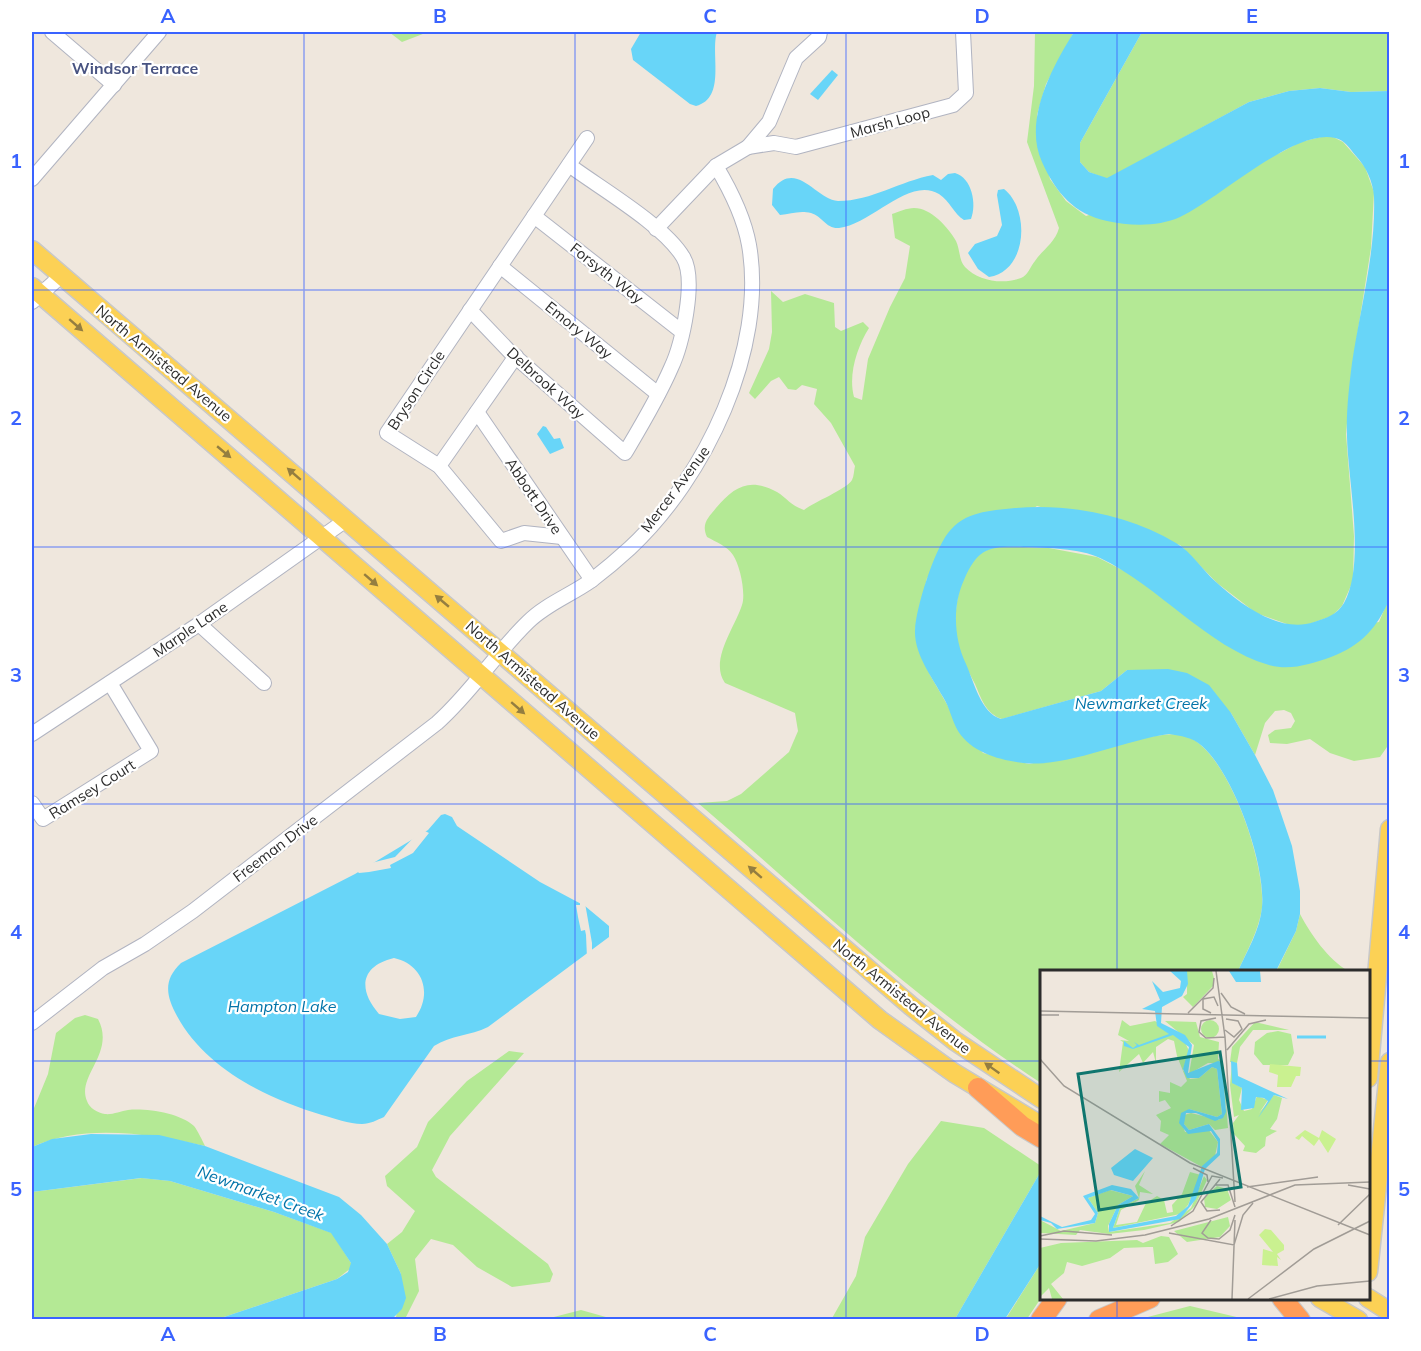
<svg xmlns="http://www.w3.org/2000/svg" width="1421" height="1351" font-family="Mulish,sans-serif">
	<rect width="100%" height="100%" fill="#efe7dd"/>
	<g fill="#b4e995">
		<path d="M389 32H428L402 42Z"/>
		<path d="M1035 32H1074L1046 84 1037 115 1050 179 1066 201 1086 216 1280 153 1300 142 1321 137H1333L1343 142 1365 167 1374 192 1371 248 1352 368 1346 434 1354 536 1353 581 1342 606 1332 616 1298 628 1256 613 1217 583 1180 545 1037 506 927 578 915 631 930 675 952 713 983 753 1029 764 1149 737C1162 735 1176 732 1189 737 1230 756 1266 865 1262 908 1259 930 1247 951 1238 971L1042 972 1041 1083C918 1003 810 899 698 803L727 801 741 794 789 752 798 731 795 713 725 683C709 661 735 627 742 605 746 594 740 565 733 555 727 546 716 542 707 537 701 524 708 518 716 508 734 487 749 477 777 492 787 498 790 505 804 510 814 502 847 489 852 480 854 476 854 470 855 466L831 423 814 404 817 389 802 385 796 390 788 389 779 377 771 381 755 399 749 393 769 349 772 332 771 291 783 302 805 294 834 303 835 327 841 331 863 322 869 328C857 347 848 375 854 397L862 400 868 359 890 307 905 278 910 246 895 238 892 214C898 212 907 208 914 208 931 208 948 227 956 241 960 249 959 261 965 267 978 281 1003 285 1021 278 1028 275 1030 267 1035 261 1043 249 1055 243 1059 228L1027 142 1034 86Z"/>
		<path d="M1142 32H1389V91L1351 92 1320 88 1289 91 1249 102 1107 179 1089 172 1080 162V143Z"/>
		<path d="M996 546 1049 548 1097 557 1134 576 1227 645 1379 622 1389 598 1390 716 1387 747 1380 757 1354 761 1330 753 1310 739 1287 744 1270 743 1268 735 1275 730 1291 728 1295 721 1291 713 1284 710 1275 711 1265 723 1255 755 1231 713 1127 670 1101 691 1002 719C986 714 981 698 975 684 969 672 961 659 958 646 952 621 957 581 972 561 978 553 987 550 996 546Z"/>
		<path d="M1300 914C1311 935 1328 959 1348 971L1276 972 1296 931Z"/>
		<path d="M85 1015 98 1019C116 1053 76 1076 87 1101 89 1108 98 1113 105 1114 112 1115 121 1111 128 1110 146 1108 180 1113 194 1126 198 1131 202 1140 205 1146 151 1134 84 1123 32 1147V1113L48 1074 56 1033 75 1018Z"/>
		<path d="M509 1051 524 1053 450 1136 432 1170 436 1177 548 1264 553 1274 550 1282 512 1287 477 1267 453 1245 431 1239 415 1259 419 1291 405 1319H392L396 1318 401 1274 387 1244 402 1232 415 1211 387 1186 385 1176 417 1147 428 1122 467 1081Z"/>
		<path d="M941 1121 984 1128 1041 1166V1171L955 1319 831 1320 856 1276 865 1237 908 1164Z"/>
		<path d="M142 1178 170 1181 274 1212 332 1233 351 1263V1268L337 1279 218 1319 32 1320V1192Z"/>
		<path d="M1041 1263V1298L1027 1319 1005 1320Z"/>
		<path d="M1190 1306 1245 1319H1140Z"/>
		<path d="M581 1310 613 1319H546Z"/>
	</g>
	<g fill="#68d5f8" fill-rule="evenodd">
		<path d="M641 32H717C710 53 727 98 696 106L690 104 633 60 631 49Z"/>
		<path d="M1074 32H1142L1080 143V162L1089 172 1107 178 1249 102 1289 91 1320 88 1351 92 1389 91 1390 598C1377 628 1362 645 1331 657 1311 664 1290 671 1269 665 1207 647 1159 586 1100 558 1079 548 1047 548 1024 547 990 546 978 547 964 580 952 606 954 639 966 664 974 682 981 713 1001 719L1101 691 1127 670 1168 669 1187 673 1209 685 1231 713 1255 755 1273 790 1292 846 1300 891V914L1296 931 1276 971H1238C1247 951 1260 930 1262 907 1266 865 1234 774 1202 746 1192 737 1181 736 1169 734 1125 740 1065 768 1023 763 1000 760 972 753 958 731 952 721 950 708 943 697 932 677 914 654 915 630 916 607 934 551 948 533 965 511 989 511 1015 508 1068 503 1130 515 1176 543 1192 552 1202 570 1216 582 1240 604 1280 634 1314 622 1326 618 1337 615 1344 603 1366 563 1348 482 1347 437 1346 413 1349 387 1352 363 1360 309 1376 252 1374 197 1373 181 1366 167 1356 156 1349 148 1345 140 1335 138 1294 128 1219 199 1180 217 1158 227 1130 226 1107 221 1074 214 1056 193 1042 162 1023 121 1052 67 1074 32Z"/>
		<path d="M832 70 838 75 818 100 810 94Z"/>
		<path d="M955 173C972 178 977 204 971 219L964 220C954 214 950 201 939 194 909 176 872 224 839 228 826 229 822 216 811 213 799 210 791 214 780 215L772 205 773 189C797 159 816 200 838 201 872 201 900 181 933 175L941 180 948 174Z"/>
		<path d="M1004 189C1030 209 1028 271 989 277L978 269 968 253 975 244 997 236 1002 225 997 195 998 190Z"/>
		<path d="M543 426 546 427 554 439 560 438 564 448 550 454 537 434Z"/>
		<path d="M445 814 452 817 457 826 540 882 585 906 609 926V937L488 1027C470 1036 451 1035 434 1046L384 1117C377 1120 370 1124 362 1124 349 1124 334 1118 322 1115 266 1098 206 1069 177 1016 166 996 163 980 181 963L355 874 428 830 441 815ZM394 958C422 964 433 992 416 1017L400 1019 379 1014C358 990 360 966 394 958Z"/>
		<path d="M91 1134 159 1135 205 1146 339 1197 361 1215 387 1244 401 1274 406 1298 402 1309 392 1319H218L337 1279 348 1272 351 1263 331 1233 274 1212 170 1181 141 1178 32 1192V1147L52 1139Z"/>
		<path d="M1041 1171V1263L1005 1319H955Z"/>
	</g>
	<g fill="#efe7dd">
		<path d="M426 828 425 831 429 833 413 853 390 865 391 868 369 872 359 873 356 870 363 865 395 857 419 832Z"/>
		<path d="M580 900 585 903 592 943V954L587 958 586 935 585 930 581 931 578 917 576 905H580Z"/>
	</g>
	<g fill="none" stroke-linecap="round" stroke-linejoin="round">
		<g stroke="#b1b4c1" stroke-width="16">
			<g id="minor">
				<path d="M52 32 114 85"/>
				<path d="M820 32 819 37 796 58 769 122 748 147 774 143 796 147 953 105 966 93 963 32"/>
				<path d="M32 179 159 32"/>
				<path d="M534 216 681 331"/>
				<path d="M656 229 716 166 748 147"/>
				<path d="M500 266 658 394"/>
				<path d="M32 302 61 276"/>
				<path d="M470 310 510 352 625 453C641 426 658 398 671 368 682 345 697 279 683 257 664 225 600 188 569 165"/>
				<path d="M477 412 592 580"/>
				<path d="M439 466 516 356"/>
				<path d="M562 537 524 533 501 541 439 466 387 433 587 138"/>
				<path d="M199 624 264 683"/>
				<path d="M32 734 199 624 346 520"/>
				<path d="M32 803 43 819 151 751 110 683"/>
				<path d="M32 1023 103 968 145 944 193 911 437 723C471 693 495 654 528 622 546 604 571 595 592 580 605 570 618 559 630 548 705 478 767 349 749 245 744 217 731 191 716 166"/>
			</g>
		</g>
		<g stroke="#c8c8c8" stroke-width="21">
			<g id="major">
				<path d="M32 250 911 1006 955 1041 1042 1099"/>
				<path d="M32 287 880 1020 954 1073 1042 1126"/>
				<path d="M1368 1078 1390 829"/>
				<path d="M1368 1272 1390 1062"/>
				<path d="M1320 1298 1358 1320"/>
				<path d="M1368 1298 1390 1312"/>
			</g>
		</g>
		<g stroke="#c8c8c8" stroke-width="22">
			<g id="highway">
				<path d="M978 1088 1022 1126 1042 1138"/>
				<path d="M1282 1298 1300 1320"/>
				<path d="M1041 1320 1057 1298"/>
				<path d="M1099 1320 1150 1298"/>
			</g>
		</g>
		<use href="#minor" stroke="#fff" stroke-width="14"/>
		<use href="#major" stroke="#fcd155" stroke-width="18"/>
		<use href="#highway" stroke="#ff9c58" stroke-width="20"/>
	</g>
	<defs><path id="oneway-solid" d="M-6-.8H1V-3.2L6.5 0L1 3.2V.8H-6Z" transform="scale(1.5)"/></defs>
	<g fill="#947e40">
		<use href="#oneway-solid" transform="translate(76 325) rotate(41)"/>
		<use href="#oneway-solid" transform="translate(224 452) rotate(40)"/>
		<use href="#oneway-solid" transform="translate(294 474) rotate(-139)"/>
		<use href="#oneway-solid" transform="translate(371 580) rotate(41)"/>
		<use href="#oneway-solid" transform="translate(442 601) rotate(-140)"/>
		<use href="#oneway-solid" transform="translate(518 708) rotate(41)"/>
		<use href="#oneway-solid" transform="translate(755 872) rotate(-139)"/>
		<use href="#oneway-solid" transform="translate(992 1068) rotate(-145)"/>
	</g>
	<path fill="none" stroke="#3a63ff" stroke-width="1.5" stroke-opacity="0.55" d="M304 32V1320M575 32V1320M846 32V1320M1117 32V972M32 290H1390M32 547H1390M32 804H1390M32 1061H1042M1368 1061H1390M1117 1298V1320"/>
	<g text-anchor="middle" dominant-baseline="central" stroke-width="4.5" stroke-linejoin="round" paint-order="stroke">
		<g font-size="15" fill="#2c2c2c" stroke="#fff">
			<text transform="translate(890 122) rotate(-15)">Marsh Loop</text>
			<text transform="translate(607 273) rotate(38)">Forsyth Way</text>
			<text transform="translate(579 330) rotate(39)">Emory Way</text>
			<text transform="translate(164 363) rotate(40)">North Armistead Avenue</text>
			<text transform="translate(546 383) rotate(42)">Delbrook Way</text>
			<text transform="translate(416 390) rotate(-57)">Bryson Circle</text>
			<text transform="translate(675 489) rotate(-53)">Mercer Avenue</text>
			<text transform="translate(534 496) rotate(56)">Abbott Drive</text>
			<text transform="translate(190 629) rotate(-34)">Marple Lane</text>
			<text transform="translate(533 680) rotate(41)">North Armistead Avenue</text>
			<text transform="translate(92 789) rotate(-32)">Ramsey Court</text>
			<text transform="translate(275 848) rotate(-37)">Freeman Drive</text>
			<text transform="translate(902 996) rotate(39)">North Armistead Avenue</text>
		</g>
		<g font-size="16" font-weight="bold" fill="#485381" stroke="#fff">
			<text x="135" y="68">Windsor Terrace</text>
		</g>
		<g font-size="16" font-style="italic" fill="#0274a9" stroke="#fff">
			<text x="1141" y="703">Newmarket Creek</text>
			<text x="282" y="1006">Hampton Lake</text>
			<text transform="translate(261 1193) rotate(20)">Newmarket Creek</text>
		</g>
	</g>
	<g transform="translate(1040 970)">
		<rect width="330" height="330" fill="#efe7dd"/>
		<path d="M147 1H172L174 8 173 16 153 37 143 27 147 24ZM82 50 90 56 115 51 144 70 149 81 143 100 150 109 159 108 172 97 177 99 182 144 177 147 149 139 140 148 145 162 168 159 178 172 175 186 162 197 120 174 129 165 120 161 121 151 116 145 131 138 125 130 119 132V121L130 123V131V112L141 117 147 111 137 86 134 71 128 69 116 77V93L113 82 103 93 99 84 79 102 83 72 80 70 89 71 78 65ZM161 59a9 9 0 1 1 18 0a9 9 0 1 1-18 0ZM125 51 156 52 160 67 179 72 178 89 182 91 183 93 188 158 175 160 169 154 149 160 144 154V145L151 143 179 150 186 139 182 93H168L149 104 154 75ZM215 52 249 60H213L200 77 197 93 190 92 192 77ZM238 61 251 64 254 83 248 95H223L214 84 215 72 227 63ZM192 94V112L202 118 199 130 204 141 212 139 217 126 228 130 219 143 234 125 242 128 237 149 230 159 237 161 226 167 225 176 216 183 203 181 205 176 194 164 193 153 199 145 194 147 190 115ZM105 201 99 215 113 224 100 222 99 230 81 240 76 255 97 252 106 233 117 226 124 230 127 243 133 242 132 235 142 224 150 202 161 205 148 235 140 244 73 258 80 238 99 228 95 216ZM164 206 167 210 155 236 139 252 104 260 69 264 40 260 36 265 0 263V250L21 261 55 253 58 243 48 228 70 220 93 226 78 235 68 256 69 262 130 253 151 238ZM177 216 187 219 191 230 177 239 165 237 164 228ZM188 247 190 256 180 267 147 272 134 261ZM121 266 129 267 138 284 128 292 115 294 113 277H108L84 278 70 288 42 296 27 292 24 303 11 314 23 329H12L9 318 0 327V278L21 273 97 270 103 273Z" fill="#b4e995"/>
		<path d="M230 94 261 97 260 106H256L251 117H237L238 105 229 102ZM265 160 279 168 282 160 296 169 288 183 279 169 274 176 262 166 259 170 255 168ZM225 259 231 260 244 275V280L237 284 241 290 237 287 238 296 222 295 223 279 233 282 219 265Z" fill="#caf190"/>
		<path d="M130 1H147L148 14 142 26 122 37 121 53 145 65 152 75 148 103 178 91 182 92 183 104 186 142 183 148 175 151 156 143H146L144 154 149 160 169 154 180 169V185L165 199 156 229 140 249 69 262V254L78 235 93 226 71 220 48 228 58 243 55 253 17 259 11 253 0 250V246L22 257 51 250 55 244 43 226 72 215 91 219 99 228 80 238 73 258 136 246 148 236 162 196 177 183 178 172 171 161 148 164 139 153 141 143 149 139 177 147 182 144 177 99 172 97 159 108H147L143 99 149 77 133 65 93 79 84 76V71L93 78 97 75 94 72 99 75 129 64 117 56 115 41 102 39 120 30 112 11 123 22 140 18 141 11ZM189 1H220L221 12H196ZM191 91 197 93 198 106 248 129 234 125 218 148 228 131 224 128 216 127 214 138 201 140 202 118 192 113ZM95 179 113 188 93 211 74 205 71 198Z" fill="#68d5f8"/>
		<path fill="none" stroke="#68d5f8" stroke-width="3" d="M257 67H286"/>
		<path fill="none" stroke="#a19c96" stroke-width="1.5" d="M176 1 185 67 195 232M181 23 191 37 205 44M0 41 330 48M148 43 173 18 174 8M171 43 163 39V29L174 27 178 36M0 45H19M176 48 161 51 159 62 166 68 185 67M185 60 194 67 202 59 198 51 186 49M187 80 209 54 226 50M0 89 24 116 150 193 330 265M153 198 167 205 168 212M180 209 161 232 167 241 180 240M175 215H188L195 237M308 215 330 219M207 217 278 207M171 250 162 263 168 268 179 269 190 260 195 245M298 255 330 224M131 256 153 241 172 206 183 208M129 263 194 275 203 245 213 233M0 266 24 261 72 265M0 269 56 271 105 265 169 249 255 215 330 212M192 329 195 250M208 329 274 279 330 251M229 329 277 316 330 311"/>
		<path fill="#0f766e" fill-opacity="0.15" stroke="#0f766e" stroke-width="3" d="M180 82 201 217 59 240 38 104Z"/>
		<rect width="330" height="330" fill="none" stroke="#2c2c2c" stroke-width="3"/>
	</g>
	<rect width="1421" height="1351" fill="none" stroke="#ffffff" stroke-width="66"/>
	<rect x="33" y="33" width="1355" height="1285" fill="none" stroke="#3a63ff" stroke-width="2"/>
	<g font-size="20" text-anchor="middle" font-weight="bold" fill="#3a63ff">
		<text x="168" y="23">A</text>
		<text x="440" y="23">B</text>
		<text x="710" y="23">C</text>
		<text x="982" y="23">D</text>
		<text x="1252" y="23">E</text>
		<text x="16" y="168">1</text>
		<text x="1404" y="168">1</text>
		<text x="16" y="425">2</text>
		<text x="1404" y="425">2</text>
		<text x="16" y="682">3</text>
		<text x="1404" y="682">3</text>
		<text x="16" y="939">4</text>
		<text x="1404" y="939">4</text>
		<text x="16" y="1196">5</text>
		<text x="1404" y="1196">5</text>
		<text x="168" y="1341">A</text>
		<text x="440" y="1341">B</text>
		<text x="710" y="1341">C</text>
		<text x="982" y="1341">D</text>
		<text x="1252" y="1341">E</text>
	</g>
</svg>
